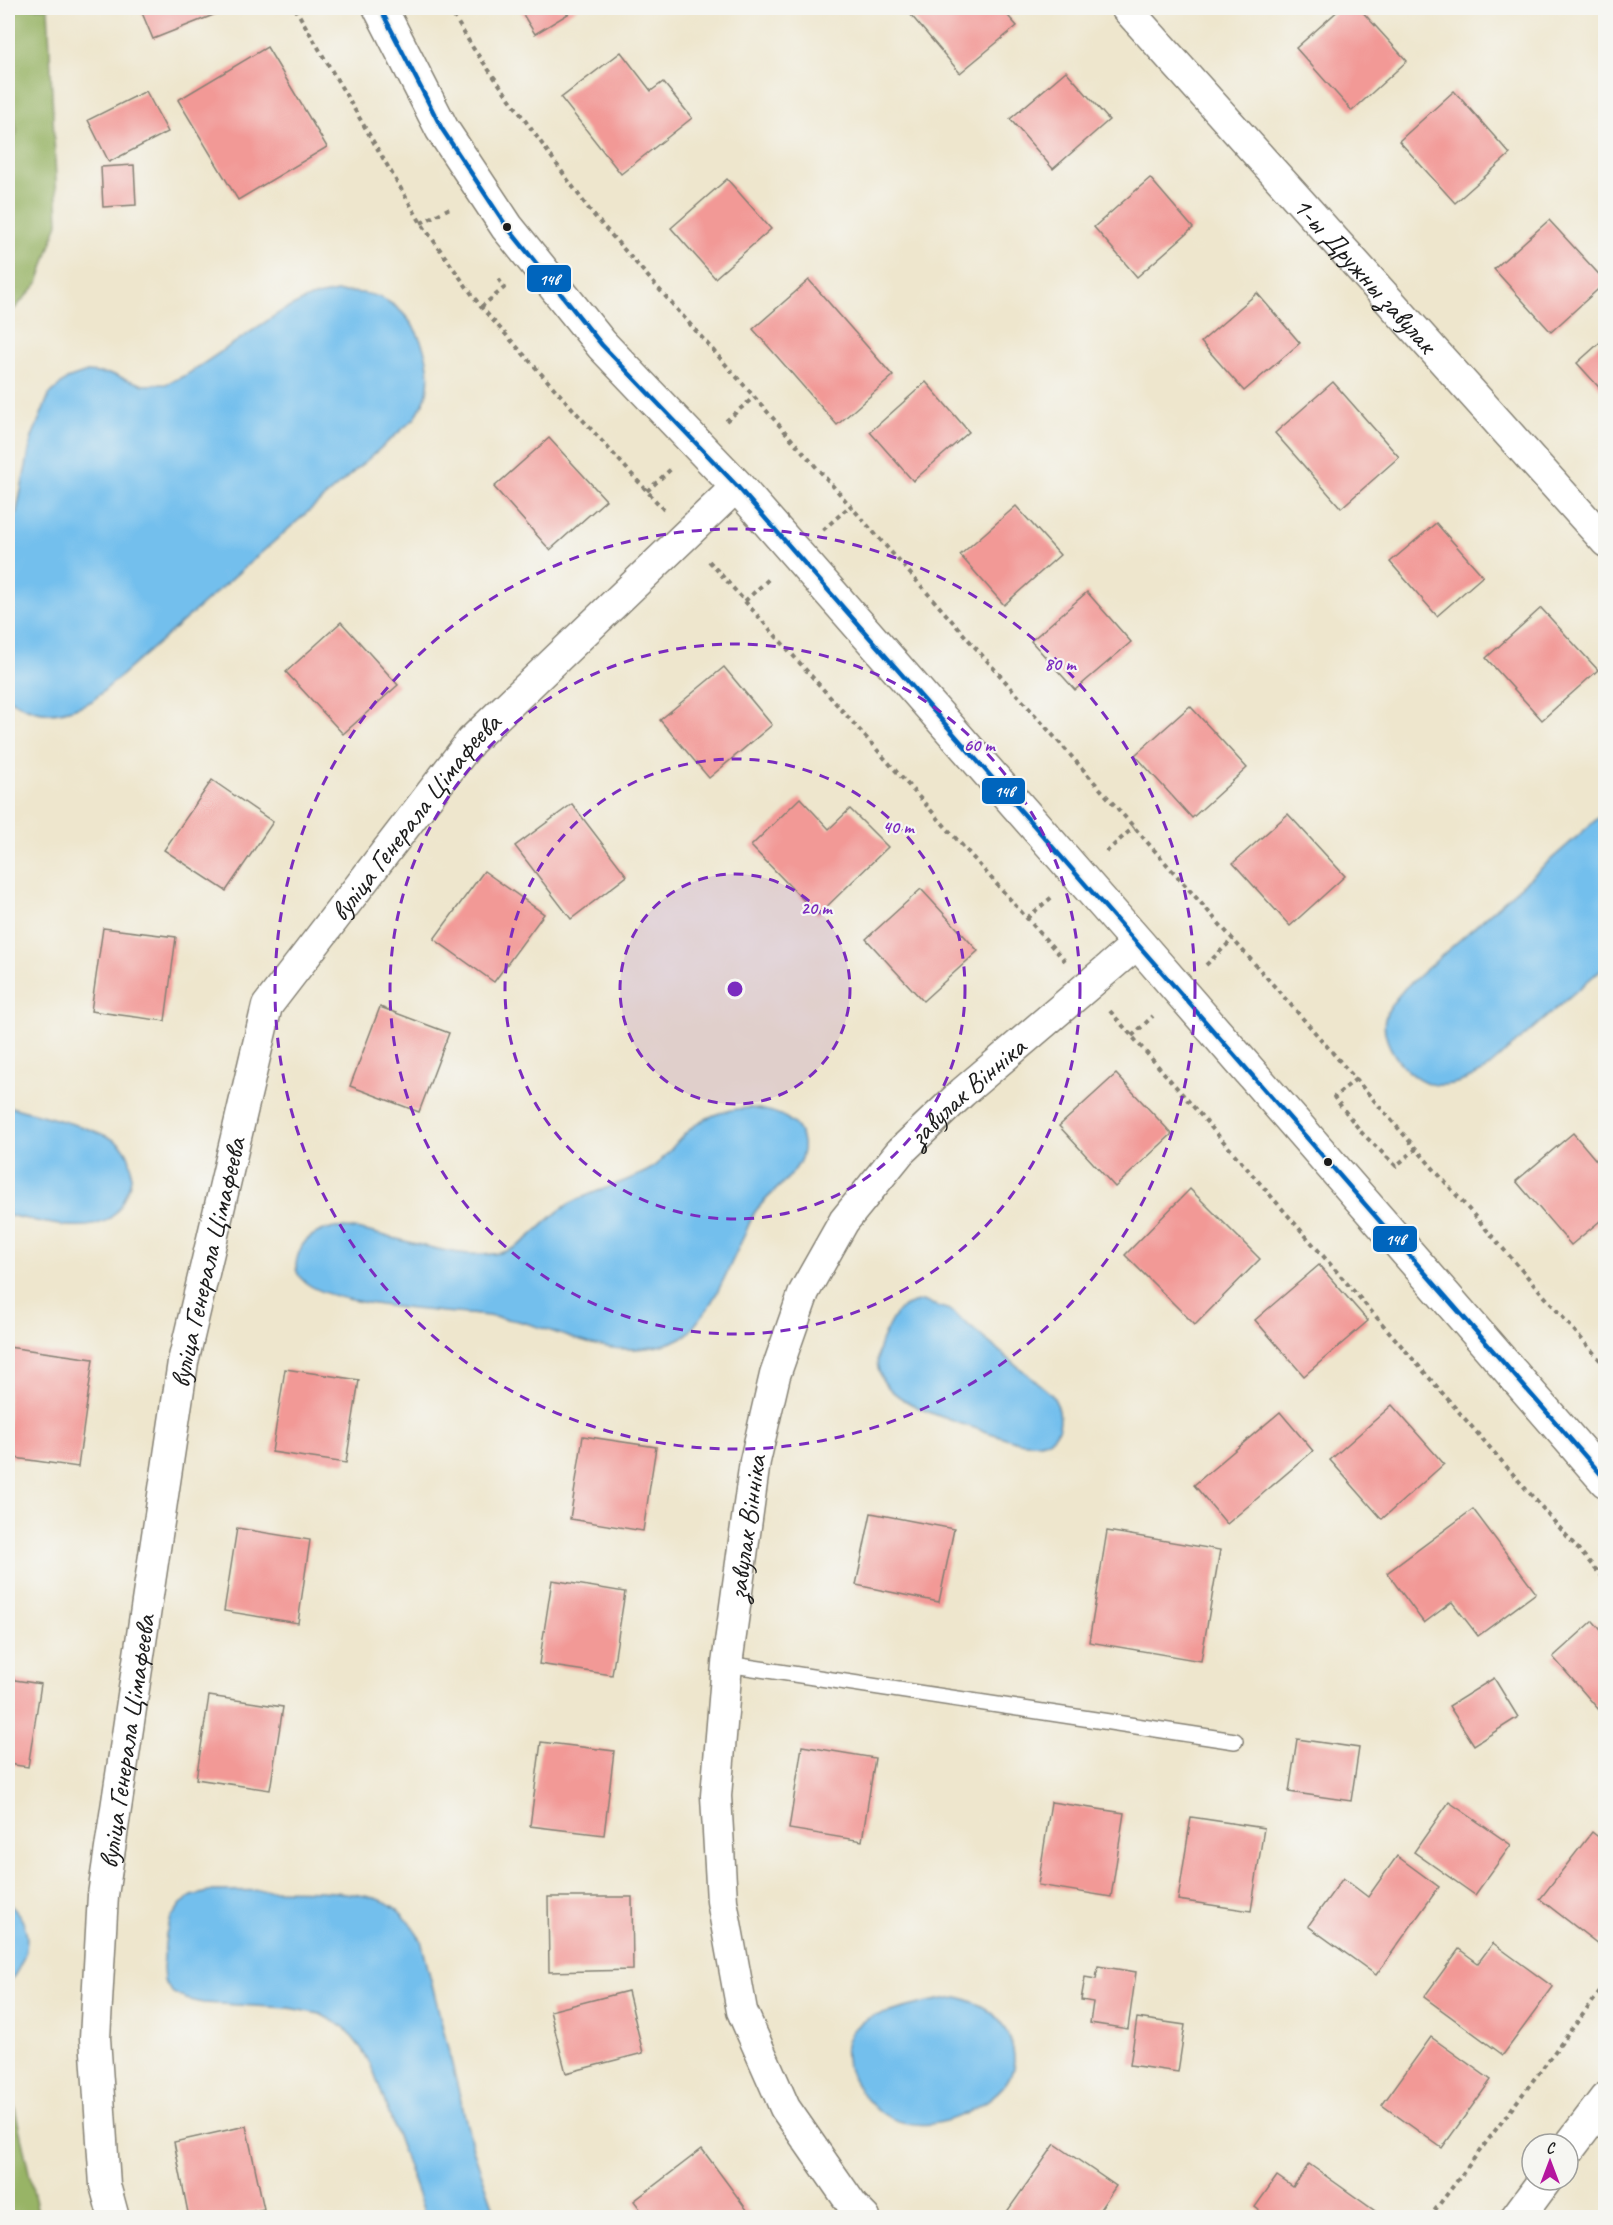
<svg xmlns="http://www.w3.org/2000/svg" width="1613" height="2225" font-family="Caveat,sans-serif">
	<rect width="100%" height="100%" fill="#f6f6f2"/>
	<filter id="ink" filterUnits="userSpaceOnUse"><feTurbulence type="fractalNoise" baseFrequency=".0167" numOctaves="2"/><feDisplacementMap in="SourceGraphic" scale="12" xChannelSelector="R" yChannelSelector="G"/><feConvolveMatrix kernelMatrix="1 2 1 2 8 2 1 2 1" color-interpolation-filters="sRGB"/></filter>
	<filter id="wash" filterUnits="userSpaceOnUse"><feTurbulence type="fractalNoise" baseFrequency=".008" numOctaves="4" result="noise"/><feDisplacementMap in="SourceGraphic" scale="24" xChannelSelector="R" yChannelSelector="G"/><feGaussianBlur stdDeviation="1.35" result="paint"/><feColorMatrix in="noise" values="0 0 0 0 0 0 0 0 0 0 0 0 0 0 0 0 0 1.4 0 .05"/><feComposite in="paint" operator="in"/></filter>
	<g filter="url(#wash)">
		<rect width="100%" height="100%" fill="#eee6cd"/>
		<path fill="#c1d275" stroke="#6e7748" stroke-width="1.5" d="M8 104 13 109 17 132 8 151Z"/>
		<g fill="#98b466" stroke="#5a6841" stroke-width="1.5">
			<path d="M8 8H48L58 223 38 283 8 316V151L17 132 13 109 8 104Z"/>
			<path d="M8 2078 39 2217H8Z"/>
		</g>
		<g fill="#73bfed" stroke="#486e84" stroke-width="1.5">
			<path d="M337 292C354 292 372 292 387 301 417 318 434 360 427 393 425 402 419 410 415 418L92 701C58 717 41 717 8 699V554L32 437 49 395 67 379 87 372 111 374 144 385 166 384 186 375 282 311 311 297Z"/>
			<path d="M1605 812V966L1484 1071C1469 1079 1457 1085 1440 1085 1413 1086 1379 1046 1385 1019 1388 1006 1397 998 1405 988Z"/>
			<path d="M8 1106C33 1114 107 1129 123 1147 132 1157 133 1175 129 1187 124 1197 120 1211 110 1218 86 1236 35 1220 8 1215Z"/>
			<path d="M750 1108C771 1110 799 1117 803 1142 807 1172 769 1191 755 1212 751 1218 748 1227 745 1234 730 1264 719 1296 698 1321 694 1326 690 1332 686 1335 669 1346 645 1349 626 1349 586 1348 555 1330 518 1321 508 1319 498 1318 488 1316 451 1311 315 1308 298 1274 294 1267 297 1257 300 1250 305 1237 321 1229 335 1228 349 1227 363 1230 377 1234 412 1242 457 1258 493 1254 527 1251 541 1220 569 1204 594 1190 623 1184 649 1170 662 1162 669 1151 679 1140 698 1118 722 1109 750 1108Z"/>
			<path d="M922 1301 950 1310 1051 1394C1061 1407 1066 1431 1047 1441 1039 1445 1026 1443 1018 1442 997 1435 977 1429 956 1422 917 1408 857 1390 884 1335 894 1314 897 1306 922 1301Z"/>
			<path d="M213 1891C253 1891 361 1885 391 1905 404 1913 413 1928 421 1940L473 2149 497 2217H426L374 2072 361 2048 344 2027 320 2014 289 2008 203 2003 186 1999 173 1993 164 1981 163 1968 166 1934 171 1918 181 1904 192 1896Z"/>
			<path d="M8 1903C37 1927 29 1958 8 1984Z"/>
			<path d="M958 1997C979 2003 997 2011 1007 2033 1012 2044 1016 2055 1013 2068 1007 2096 957 2122 930 2124 913 2126 893 2122 879 2111 851 2088 825 2040 869 2018 875 2015 884 2014 891 2012 913 2005 934 2000 958 1997Z"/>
		</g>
		<g id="blocks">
			<g fill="#f29996">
				<path d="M140 8H231L153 39Z"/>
				<path d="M519 8H578L535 34Z"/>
				<path d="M905 8H1001L1017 26 960 73Z"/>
				<path d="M1341 8H1359L1407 61 1352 111 1296 48Z"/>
				<path d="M267 47 327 147 238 200 178 100Z"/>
				<path d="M621 52 651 91 663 82 692 118 621 174 561 98Z"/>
				<path d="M1066 71 1109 120 1053 169 1010 119Z"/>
				<path d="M146 91 168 132 109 162 88 120Z"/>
				<path d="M1454 91 1510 154 1455 203 1399 141Z"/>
				<path d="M134 165 136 205 103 207 101 167Z"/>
				<path d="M1150 178 1193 228 1137 277 1094 227Z"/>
				<path d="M727 179 771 229 715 278 671 228Z"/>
				<path d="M1549 220 1606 282 1551 332 1494 269Z"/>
				<path d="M809 280 893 376 837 425 753 329Z"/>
				<path d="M1257 293 1300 343 1244 391 1201 342Z"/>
				<path d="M1606 337V395L1577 363Z"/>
				<path d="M926 382 969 432 913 481 870 432Z"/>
				<path d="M1333 382 1399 457 1341 508 1275 433Z"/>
				<path d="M549 438 606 500 550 550 494 487Z"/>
				<path d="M1016 506 1060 555 1004 605 960 555Z"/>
				<path d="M1436 523 1483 576 1437 616 1390 562Z"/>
				<path d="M1087 592 1131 642 1075 690 1031 641Z"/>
				<path d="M1541 608 1598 670 1542 720 1486 658Z"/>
				<path d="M341 622 398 685 343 734 286 672Z"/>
				<path d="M724 667 772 725 709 778 660 720Z"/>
				<path d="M1190 706 1247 768 1192 818 1135 755Z"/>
				<path d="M212 780 273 822 226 891 164 850Z"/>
				<path d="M800 798 829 829 850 809 888 847 818 915 751 846Z"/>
				<path d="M572 804 627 876 571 919 515 846Z"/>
				<path d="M1288 814 1345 876 1290 926 1233 863Z"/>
				<path d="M484 871 544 914 494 982 434 939Z"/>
				<path d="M921 889 978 951 923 1001 866 939Z"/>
				<path d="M103 928 176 937 165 1021 91 1011Z"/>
				<path d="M380 1007 449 1033 419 1112 350 1086Z"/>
				<path d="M1116 1074 1172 1134 1115 1187 1059 1126Z"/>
				<path d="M1573 1133 1606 1172V1216L1571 1245 1516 1181Z"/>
				<path d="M1190 1189 1260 1259 1195 1325 1125 1255Z"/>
				<path d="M1319 1265 1368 1321 1304 1376 1255 1320Z"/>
				<path d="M8 1347 93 1359 78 1467 8 1457Z"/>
				<path d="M285 1369 359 1380 346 1463 272 1452Z"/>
				<path d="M1392 1405 1444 1464 1382 1519 1330 1460Z"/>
				<path d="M1280 1412 1313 1451 1227 1524 1194 1485Z"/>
				<path d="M583 1436 656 1447 643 1531 570 1519Z"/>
				<path d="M1473 1509 1536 1593 1478 1636 1452 1602 1424 1623 1387 1573Z"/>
				<path d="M871 1513 954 1529 939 1602 856 1585Z"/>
				<path d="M237 1528 310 1540 298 1623 224 1611Z"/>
				<path d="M1107 1531 1220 1550 1201 1661 1089 1642Z"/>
				<path d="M552 1580 625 1592 612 1675 539 1664Z"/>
				<path d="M1593 1621 1606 1636V1718L1553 1657Z"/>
				<path d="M1494 1678 1518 1717 1474 1745 1449 1706Z"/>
				<path d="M8 1679 41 1684 28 1767 8 1764Z"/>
				<path d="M209 1696 283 1707 270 1790 196 1779Z"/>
				<path d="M1297 1739 1359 1748 1351 1801 1289 1792Z"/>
				<path d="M541 1742 614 1751 604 1835 530 1826Z"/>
				<path d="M802 1746 875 1758 862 1841 789 1829Z"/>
				<path d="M1051 1802 1124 1813 1111 1897 1038 1885Z"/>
				<path d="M1449 1802 1511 1845 1475 1895 1414 1852Z"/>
				<path d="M1191 1817 1264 1828 1251 1911 1178 1900Z"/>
				<path d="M1592 1832 1606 1843V1935L1598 1944 1540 1899Z"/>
				<path d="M1397 1856 1439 1887 1376 1975 1308 1926 1343 1878 1368 1897Z"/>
				<path d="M548 1897H632L633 1970 549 1972Z"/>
				<path d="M1493 1943 1553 1987 1503 2055 1424 1997 1459 1949 1478 1963Z"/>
				<path d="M1098 1966 1136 1972 1128 2029 1090 2023 1093 2002 1081 2000 1085 1977 1096 1979Z"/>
				<path d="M628 1991 643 2053 566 2073 550 2011Z"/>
				<path d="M1137 2018 1185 2025 1178 2072 1130 2065Z"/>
				<path d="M1431 2037 1491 2080 1442 2148 1382 2105Z"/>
				<path d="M246 2126 264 2209 223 2218H189L174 2142Z"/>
				<path d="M1055 2144 1116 2186 1094 2218H1013L1006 2213Z"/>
				<path d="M702 2149 753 2218H647L634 2201Z"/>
				<path d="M1309 2164 1375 2211 1370 2218H1269L1255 2207 1277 2176 1293 2187Z"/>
			</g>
		</g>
	</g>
	<g filter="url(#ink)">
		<use href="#blocks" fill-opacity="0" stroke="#858174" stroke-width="1.5"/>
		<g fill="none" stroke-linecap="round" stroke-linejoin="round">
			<g stroke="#858174" stroke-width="18">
				<path id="lane" d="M727 1664 1235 1741"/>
			</g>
			<g stroke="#858174" stroke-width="33">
				<g id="street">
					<path id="s1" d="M1126 8 1606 542"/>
					<path id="s2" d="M114 2218 105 2185 95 2038 103 1895 183 1362 267 1006 471 741 737 486"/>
					<path id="s3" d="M865 2218 853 2206 785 2108 742 2011 722 1901 716 1796 727 1664 755 1461 775 1375 804 1292 844 1221 900 1152 963 1092 1138 943"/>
				</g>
			</g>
			<g stroke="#858174" stroke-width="36">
				<g id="secondary">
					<path d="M380 8 442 129 507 227 602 345 737 486 1138 943 1606 1481"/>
					<path d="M1568 2149 1606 2099"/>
					<path d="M1517 2218 1545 2180"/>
				</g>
			</g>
			<g stroke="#858174" stroke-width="4" stroke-dasharray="4.5 4.5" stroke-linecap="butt">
				<path d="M295 8 421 223 481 307 664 510"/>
				<path d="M449 8 473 48 591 212 1298 1013 1606 1367"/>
				<path d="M421 223 450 208"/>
				<path d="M481 307 504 288 498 278"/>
				<path d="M726 421 754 397"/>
				<path d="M647 491 671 469"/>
				<path d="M823 530 850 506"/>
				<path d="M709 561 1065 961"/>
				<path d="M745 601 771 577"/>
				<path d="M1106 852 1134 827"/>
				<path d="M1027 918 1052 897"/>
				<path d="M1206 965 1233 939"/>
				<path d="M1110 1011 1606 1581"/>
				<path d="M1132 1036 1153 1016"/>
				<path d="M1356 1079 1334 1097 1362 1133 1396 1166 1416 1149"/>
				<path d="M1429 2218 1606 1984"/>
			</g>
			<use href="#lane" stroke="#fff" stroke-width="15"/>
			<use href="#street" stroke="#fff" stroke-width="30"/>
			<use href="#secondary" stroke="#fff" stroke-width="33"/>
			<g stroke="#f6f6f2" stroke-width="9">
				<path id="bus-1" d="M380 8 442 129 507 227 602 345 737 486 1606 1480"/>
			</g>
			<use href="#bus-1" stroke="#0065bd" stroke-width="4.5"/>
		</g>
	</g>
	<circle cx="735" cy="989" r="115" fill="#7b2cbf" fill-opacity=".12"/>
	<g fill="none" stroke="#7b2cbf" stroke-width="3" stroke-dasharray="10 8">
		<circle cx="735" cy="989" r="115"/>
		<circle cx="735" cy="989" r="230"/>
		<circle cx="735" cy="989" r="345"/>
		<circle cx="735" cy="989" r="460"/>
	</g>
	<g fill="#1c1c1c" stroke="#f6f6f2" stroke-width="2">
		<circle cx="507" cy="227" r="5"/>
		<circle cx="1328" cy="1162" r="5"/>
	</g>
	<g text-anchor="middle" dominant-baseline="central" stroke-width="4.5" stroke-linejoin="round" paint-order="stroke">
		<g font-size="28" fill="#1c1c1c" stroke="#f6f6f2">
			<text stroke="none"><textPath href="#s1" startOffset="358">1-ы Дружны завулак</textPath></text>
			<text stroke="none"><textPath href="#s2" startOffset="1470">вуліца Генерала Цімафеева</textPath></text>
			<text stroke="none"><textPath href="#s3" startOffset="1234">завулак Вінніка</textPath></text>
			<text stroke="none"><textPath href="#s2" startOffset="966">вуліца Генерала Цімафеева</textPath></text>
			<text stroke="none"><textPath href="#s3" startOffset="730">завулак Вінніка</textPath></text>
			<text stroke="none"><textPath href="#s2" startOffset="480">вуліца Генерала Цімафеева</textPath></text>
		</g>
	</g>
	<circle cx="735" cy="989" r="9" fill="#7b2cbf" stroke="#f6f6f2" stroke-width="3"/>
	<g font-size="18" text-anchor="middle" font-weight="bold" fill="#7b2cbf" stroke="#f6f6f2" stroke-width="4.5" stroke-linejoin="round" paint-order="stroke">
		<text x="1060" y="670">80 m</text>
		<text x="979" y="751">60 m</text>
		<text x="898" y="833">40 m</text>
		<text x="816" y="914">20 m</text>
	</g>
	<g stroke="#f6f6f2" stroke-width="2">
		<rect x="526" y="264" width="46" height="29" rx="6" fill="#0065bd"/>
		<rect x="981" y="777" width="45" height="28" rx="6" fill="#0065bd"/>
		<rect x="1372" y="1225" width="46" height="28" rx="6" fill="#0065bd"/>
	</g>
	<g font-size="16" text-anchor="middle" font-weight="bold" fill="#fff">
		<text x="549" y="285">14в</text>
		<text x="1004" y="797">14в</text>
		<text x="1395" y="1245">14в</text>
	</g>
	<rect width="1613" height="2225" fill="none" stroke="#f6f6f2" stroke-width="30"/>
	<g transform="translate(1550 2162)"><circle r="28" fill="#f6f6f2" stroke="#9f9f9c" stroke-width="1.5"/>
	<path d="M0-4.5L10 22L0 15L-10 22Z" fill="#b5179e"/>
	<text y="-9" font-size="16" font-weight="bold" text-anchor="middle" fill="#1c1c1c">С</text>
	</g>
</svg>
